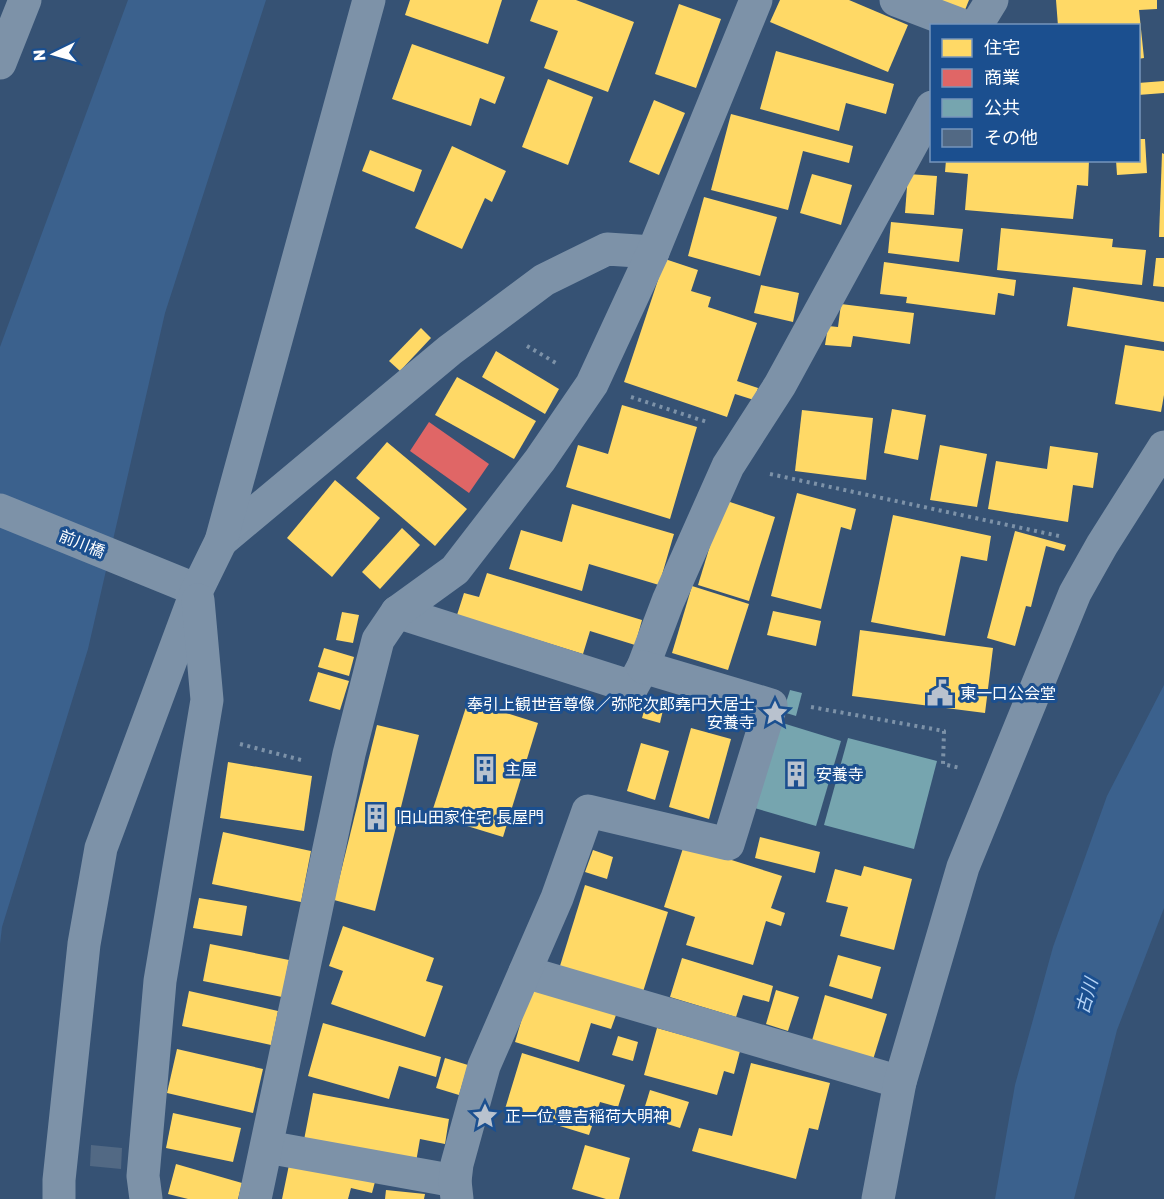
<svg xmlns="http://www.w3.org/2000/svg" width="1164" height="1199" font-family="Rubik,'Noto Sans JP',sans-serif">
	<rect width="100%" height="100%" fill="#365274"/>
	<g fill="#3b618d">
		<path d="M128 0H266L165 313 88 649 2 927 0 944V347Z"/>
		<path d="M1164 685V908L1117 1030 1074 1199H995L1015 1085 1053 947 1107 796Z"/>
	</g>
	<g fill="#ffd966">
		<path d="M410 0H502L488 44 405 15Z"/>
		<path d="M538 0H576L634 22 608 92 544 68 558 31 530 21Z"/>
		<path d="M780 0H849L908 25 888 72 770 22Z"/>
		<path d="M925 0H969L963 15Z"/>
		<path d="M1056 0H1157V9L1139 10 1144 58 1138 59V26H1058Z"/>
		<path d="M679 4 721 19 696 88 655 74Z"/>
		<path d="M412 44 505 77 495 104 480 98 471 126 392 99Z"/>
		<path d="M776 51 894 84 886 114 846 103 839 131 760 109Z"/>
		<path d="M548 79 593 97 568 165 522 147Z"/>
		<path d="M1164 81V93L1138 95V83Z"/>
		<path d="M654 100 685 113 659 175 629 162Z"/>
		<path d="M731 114 853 146 849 163 803 151 788 210 711 190Z"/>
		<path d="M1138 139H1145L1147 173 1117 175 1116 160H1138Z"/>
		<path d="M452 146 506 171 492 202 485 198 462 249 415 228Z"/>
		<path d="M370 150 422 170 414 192 362 171Z"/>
		<path d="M1162 153 1164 154V237H1159Z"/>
		<path d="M946 160H1089L1088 186 1077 185 1073 219 965 210 968 174 945 172Z"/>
		<path d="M812 174 852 185 841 225 800 213Z"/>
		<path d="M908 174 937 176 934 215 905 213Z"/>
		<path d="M704 197 777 217 760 276 688 256Z"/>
		<path d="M891 222 963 229 959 262 888 253Z"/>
		<path d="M1001 228 1113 239 1112 247 1146 250 1142 285 997 270Z"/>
		<path d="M1156 258H1164V287L1153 286Z"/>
		<path d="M665 259 698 270 691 291 711 297 708 307 757 323 737 381 758 388 754 400 735 394 727 417 624 382Z"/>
		<path d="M884 262 1016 280 1014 296 998 293 995 315 906 303 907 297 880 294Z"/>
		<path d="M761 285 799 293 793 322 754 313Z"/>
		<path d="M1073 287 1164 302V342L1067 326Z"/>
		<path d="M841 304 914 313 910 344 853 336 851 347 825 345 828 326 838 327Z"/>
		<path d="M421 328 431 338 400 371 389 361Z"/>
		<path d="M1125 345 1164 351V395L1161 412 1115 404Z"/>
		<path d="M496 351 559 389 545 414 482 377Z"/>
		<path d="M457 377 536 421 514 459 435 415Z"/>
		<path d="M622 405 697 427 670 519 566 487 578 445 608 454Z"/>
		<path d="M892 409 926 415 918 460 884 453Z"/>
		<path d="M802 410 873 418 866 480 795 471Z"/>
		<path d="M387 442 467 509 435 546 356 478Z"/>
		<path d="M940 445 987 454 977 507 930 500Z"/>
		<path d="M1050 446 1098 453 1093 488 1073 485 1068 522 988 509 996 461 1047 469Z"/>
		<path d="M335 480 380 518 332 577 287 538Z"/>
		<path d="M797 493 856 509 851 530 841 527 821 609 771 596Z"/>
		<path d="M724 500 775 517 749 601 698 585Z"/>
		<path d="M572 504 674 534 659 585 589 564 582 591 509 569 521 530 562 542Z"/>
		<path d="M893 515 991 536 987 561 961 556 945 636 871 622Z"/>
		<path d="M402 528 420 545 380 589 362 572Z"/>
		<path d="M1015 531 1066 545 1064 551 1046 546 1031 607 1026 606 1015 646 987 638Z"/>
		<path d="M487 573 642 620 635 645 590 631 583 654 457 615 464 593 479 597Z"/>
		<path d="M692 586 749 604 728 670 672 653Z"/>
		<path d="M773 611 821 621 816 646 767 635Z"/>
		<path d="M342 612 359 615 353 643 336 640Z"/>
		<path d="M860 630 993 648 985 713 852 696Z"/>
		<path d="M324 648 354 657 349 676 318 667Z"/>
		<path d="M318 672 349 681 340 710 309 701Z"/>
		<path d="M468 701 538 723 503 837 431 815Z"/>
		<path d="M646 704 663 710 660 723 642 718Z"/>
		<path d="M377 725 419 735 375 911 334 900Z"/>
		<path d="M691 728 731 739 709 819 669 807Z"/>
		<path d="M641 743 669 751 655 800 627 791Z"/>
		<path d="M228 762 312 776 304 831 220 818Z"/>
		<path d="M223 832 311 851 301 902 212 884Z"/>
		<path d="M760 837 820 852 815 873 755 858Z"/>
		<path d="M684 845 782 876 771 908 785 913 781 926 766 921 753 965 686 945 695 917 664 907Z"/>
		<path d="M593 850 613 857 607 879 585 872Z"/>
		<path d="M864 866 912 879 894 950 840 936 848 907 826 902 835 869 861 876Z"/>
		<path d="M585 885 668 912 642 995 559 969Z"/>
		<path d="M199 898 247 906 242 936 193 928Z"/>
		<path d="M343 926 434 958 426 981 443 986 425 1037 331 1004 343 971 329 966Z"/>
		<path d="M210 944 289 960 282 997 203 981Z"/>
		<path d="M838 955 881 967 872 999 829 986Z"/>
		<path d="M682 958 773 986 769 1002 743 995 736 1017 670 997Z"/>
		<path d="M531 988 616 1015 611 1029 591 1023 579 1062 515 1042Z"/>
		<path d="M776 990 799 997 788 1031 766 1024Z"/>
		<path d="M189 991 278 1011 271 1045 182 1026Z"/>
		<path d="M825 995 887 1014 872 1063 811 1044Z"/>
		<path d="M323 1023 441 1057 436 1077 399 1066 389 1099 308 1076Z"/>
		<path d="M657 1028 740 1051 734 1074 724 1071 717 1095 644 1075Z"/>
		<path d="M618 1036 638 1042 633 1061 612 1055Z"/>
		<path d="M177 1049 263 1069 253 1113 167 1093Z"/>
		<path d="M522 1053 625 1085 618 1107 600 1102 589 1135 505 1109Z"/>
		<path d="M445 1058 468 1065 459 1095 436 1088Z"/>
		<path d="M751 1063 830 1083 818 1130 809 1128 796 1179 692 1151 699 1128 732 1136Z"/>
		<path d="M650 1090 689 1102 680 1128 642 1116Z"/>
		<path d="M313 1093 449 1119 445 1144 420 1139 416 1162 304 1140Z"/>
		<path d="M173 1113 241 1128 233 1162 166 1148Z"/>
		<path d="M585 1145 630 1158 619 1199H606L572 1189Z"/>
		<path d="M290 1160 376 1178 372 1193 351 1188 348 1199H282Z"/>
		<path d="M176 1164 242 1183 238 1199H188L168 1194Z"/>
		<path d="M386 1190 425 1194 424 1199H385Z"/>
	</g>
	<path fill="#e06666" d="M429 422 489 464 469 493 410 451Z"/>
	<g fill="#76a5af">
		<path d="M790 690 802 693 796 716 783 712Z"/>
		<path d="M776 721 841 741 816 826 751 807Z"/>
		<path d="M848 738 937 761 914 849 824 825Z"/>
	</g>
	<path fill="#526984" d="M91 1145 122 1148 121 1169 90 1166Z"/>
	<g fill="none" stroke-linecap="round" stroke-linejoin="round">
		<g stroke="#7d92a8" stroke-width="4" stroke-dasharray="3 4.5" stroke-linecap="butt">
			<path d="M527 346 556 363"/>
			<path d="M631 397 707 422"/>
			<path d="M770 474 1059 536"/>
			<path d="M811 707 944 731 943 764 960 768"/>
			<path d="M240 744 305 761"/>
		</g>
		<g stroke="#7d92a8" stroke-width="33">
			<path d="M896 0 964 26"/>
			<path d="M976 26 992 0"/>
			<path d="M0 63 25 0"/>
			<path d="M0 510 197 590"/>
			<path d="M221 541 450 350 544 280 607 249 653 252"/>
			<path d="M397 612 632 687 643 667 668 601 728 466 780 385 932 107"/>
			<path d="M525 972 900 1082"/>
			<path d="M267 1147 455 1181"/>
			<path d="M59 1199V1180L84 944 101 848 197 590 221 541 369 0"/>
			<path d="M146 1199 143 1176 160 981 207 700 198 600"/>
			<path d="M255 1199 349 754 378 640 397 612 455 570 540 460 592 384 653 252 756 0"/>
			<path d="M457 1199 455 1181 457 1164 484 1066 557 898 588 811 728 844 771 705 643 667"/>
			<path d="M878 1199 900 1082 963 867 1075 593 1102 545 1164 447"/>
		</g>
	</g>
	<defs>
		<g id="civic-bare" transform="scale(2.07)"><path d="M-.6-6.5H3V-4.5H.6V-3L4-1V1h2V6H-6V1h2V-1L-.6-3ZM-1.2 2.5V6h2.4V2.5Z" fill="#b9c2ce" stroke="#1b4f8f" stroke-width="2.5" paint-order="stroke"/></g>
		<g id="sight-bare" transform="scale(2.07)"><path d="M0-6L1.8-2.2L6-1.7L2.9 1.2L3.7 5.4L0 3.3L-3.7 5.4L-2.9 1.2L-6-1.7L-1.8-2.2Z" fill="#b9c2ce" stroke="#1b4f8f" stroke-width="2.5" paint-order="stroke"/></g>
		<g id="building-bare" transform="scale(2.07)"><path d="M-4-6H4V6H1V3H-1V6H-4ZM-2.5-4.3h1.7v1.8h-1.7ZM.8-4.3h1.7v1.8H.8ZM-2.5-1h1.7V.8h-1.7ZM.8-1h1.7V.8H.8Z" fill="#b9c2ce" stroke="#1b4f8f" stroke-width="2.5" paint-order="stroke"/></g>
	</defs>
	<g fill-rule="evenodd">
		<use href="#civic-bare" x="940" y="693"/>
		<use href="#sight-bare" x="775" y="713"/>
		<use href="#building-bare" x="485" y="769"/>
		<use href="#building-bare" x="796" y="774"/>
		<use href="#building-bare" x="376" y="817"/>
		<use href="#sight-bare" x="485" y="1116"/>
	</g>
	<g text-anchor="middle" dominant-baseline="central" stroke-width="6" stroke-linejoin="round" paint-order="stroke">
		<g font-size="16" fill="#fff" stroke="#1b4f8f">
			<text transform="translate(82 544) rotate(22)">前川橋</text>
		</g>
		<g font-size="16" fill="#fff" stroke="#1b4f8f" text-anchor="start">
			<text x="960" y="693">東一口公会堂</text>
			<text x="755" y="704" text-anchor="end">奉引上観世音尊像／弥陀次郎堯円大居士<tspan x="755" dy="18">安養寺</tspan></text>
			<text x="505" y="769">主屋</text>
			<text x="816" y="774">安養寺</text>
			<text x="396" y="817">旧山田家住宅 長屋門</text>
			<text x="505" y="1116">正一位 豊吉稲荷大明神</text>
		</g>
		<g font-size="18" font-style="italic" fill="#b5d3f5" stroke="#1b4f8f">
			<text transform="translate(1087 996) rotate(-74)">古川</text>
		</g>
	</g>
	<rect x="930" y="24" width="210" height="138" fill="#1b4f8f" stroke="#7695bc" stroke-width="1.5"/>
	<rect x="942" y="39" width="30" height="18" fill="#ffd966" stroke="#7695bc" stroke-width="1.5"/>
	<text x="984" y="54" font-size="18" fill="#ffffff">住宅</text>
	<rect x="942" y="69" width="30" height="18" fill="#e06666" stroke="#7695bc" stroke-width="1.5"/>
	<text x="984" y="84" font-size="18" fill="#ffffff">商業</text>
	<rect x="942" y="99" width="30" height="18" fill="#76a5af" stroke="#7695bc" stroke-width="1.5"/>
	<text x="984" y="114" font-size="18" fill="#ffffff">公共</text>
	<rect x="942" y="129" width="30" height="18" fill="#526984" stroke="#7695bc" stroke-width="1.5"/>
	<text x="984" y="144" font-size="18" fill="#ffffff">その他</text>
	<g transform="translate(54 54) rotate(265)" stroke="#1b4f8f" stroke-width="4.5" paint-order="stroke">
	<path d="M0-4.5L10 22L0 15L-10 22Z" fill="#ffffff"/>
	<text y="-9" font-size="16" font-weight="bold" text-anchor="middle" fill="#ffffff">N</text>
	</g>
</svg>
